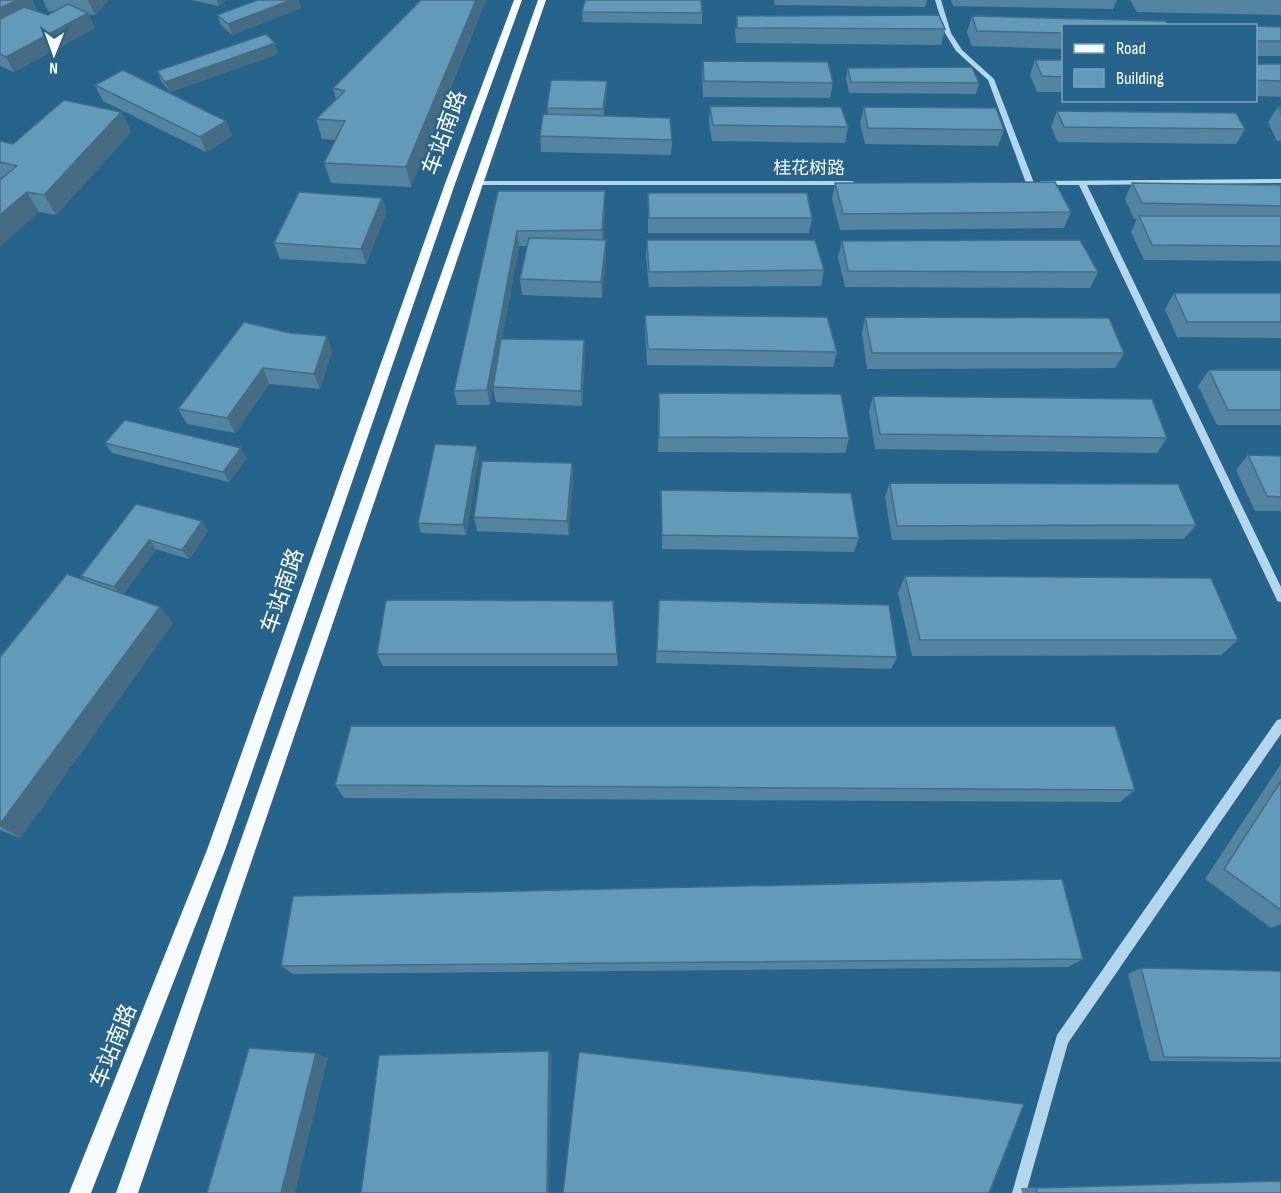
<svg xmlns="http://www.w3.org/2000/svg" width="1281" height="1193" font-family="'Sofia Sans Condensed','Noto Sans SC',sans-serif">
	<rect width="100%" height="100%" fill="#26648b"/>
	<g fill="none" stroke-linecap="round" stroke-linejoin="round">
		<g fill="#b4d6ea" fill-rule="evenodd">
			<path d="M935 0H941L951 33 962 50 994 79 1034 183 1033 185 1026 183 988 80 956 51 945 33Z"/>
			<path d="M1281 179V183L1087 185 1281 587V602L1277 601 1276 598 1079 185H1041L1037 183 1041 181Z"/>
			<path d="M477 181H852L856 183 852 185H477Z"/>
			<path d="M1281 719V734L1068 1043 1026 1193H1012L1057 1035 1277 720Z"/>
		</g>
		<g fill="#f8fbfe" fill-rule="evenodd">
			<path d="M514 0H522L456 181 225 850 91 1193H69L207 850 446 181Z"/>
			<path d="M538 0H546L138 1193H116Z"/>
		</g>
	</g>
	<g fill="#5584a0">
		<path d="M0 0H32L37 10H35L48 15 54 12 48 11 43 0H109L95 15 88 14 95 28 14 72 0 66Z"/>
		<path d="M191 0H226L219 6Z"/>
		<path d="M258 0H298L301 8 232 35 221 25 217 15Z"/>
		<path d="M421 0H486L411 187 331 183 324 163 336 140 322 139 316 119 336 99 333 88Z"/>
		<path d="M774 0H927L925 7 775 5Z"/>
		<path d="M951 0H1117L1113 9 953 6Z"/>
		<path d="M1130 0H1281V15L1137 12Z"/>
		<path d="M582 12 702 13V24L583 22Z"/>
		<path d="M737 16 945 29 941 45 736 43 735 32Z"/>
		<path d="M972 16 1064 26V49L972 46 967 32Z"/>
		<path d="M1256 26 1281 27V56H1256Z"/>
		<path d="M278 54 170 92 161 81 157 71Z"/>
		<path d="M1035 60H1064V92H1037L1030 75Z"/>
		<path d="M703 61 833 83 830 98 703 97 702 76Z"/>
		<path d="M1256 64H1281V97L1256 96Z"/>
		<path d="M848 68 979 83 976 94 849 93 846 78Z"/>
		<path d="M607 81V92L604 116 672 140 671 155 541 152 540 136 548 114 547 108Z"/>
		<path d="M95 85 226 121 232 136 206 152 103 101Z"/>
		<path d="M710 106 848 127 845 143 712 141 709 122Z"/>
		<path d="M864 107 1004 130 998 146 865 144 860 123Z"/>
		<path d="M1278 107H1281V141H1277L1268 122Z"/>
		<path d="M1057 111 1245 129 1236 144 1058 142 1051 127Z"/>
		<path d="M121 112 131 132 56 215 39 212 0 180V141L13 144Z"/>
		<path d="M835 183 1071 212 1064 228 840 230 832 199Z"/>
		<path d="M1132 183 1281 185V261L1144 260 1131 232 1137 219H1134L1125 199Z"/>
		<path d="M498 191 605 207 603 240H606V256L602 298 522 295 520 279 527 246H519L502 339 585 356 582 406 496 402 493 388 490 405H457L454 391Z"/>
		<path d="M648 193 812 218 809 233H648Z"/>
		<path d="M382 198 386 213 366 264 280 259 274 243Z"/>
		<path d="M647 240 824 270 821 286 649 287 646 256Z"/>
		<path d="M842 241 1098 272 1090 288 845 287 838 257Z"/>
		<path d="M1174 293H1281V338L1177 337 1165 309Z"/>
		<path d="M645 315 837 352 833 367 647 365 645 330Z"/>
		<path d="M865 317 1124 353 1115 368 867 369 862 333Z"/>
		<path d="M290 333 332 351 320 389 269 384 235 433 187 424 178 409Z"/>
		<path d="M1209 370H1281V425H1217L1198 386Z"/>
		<path d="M659 393 849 438 845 453 658 452Z"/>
		<path d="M873 396 1167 438 1157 453 875 449 869 411Z"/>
		<path d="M105 443 247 458 229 482 112 453Z"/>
		<path d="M477 446 479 456 466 535 421 533 418 523Z"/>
		<path d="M1248 455 1281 456V511H1255L1236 470Z"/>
		<path d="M572 463 573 477 569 535 477 531 474 517Z"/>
		<path d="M890 483 1196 525 1184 539 892 540 885 497Z"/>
		<path d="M661 490 859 538 854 552 662 549Z"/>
		<path d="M136 504 202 521 208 531 189 559 156 549 123 594 173 623 20 838 0 830V657L85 581 81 576Z"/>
		<path d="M905 576 1238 640 1221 655 912 656 898 593Z"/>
		<path d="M659 600 897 657 891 669 656 663Z"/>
		<path d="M377 654H617L618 666H383Z"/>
		<path d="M1281 764V924L1271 928 1205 879Z"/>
		<path d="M335 785 1135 790 1120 802 344 798Z"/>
		<path d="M1083 959 1068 967 293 974 281 966Z"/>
		<path d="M1141 968 1281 971V1062L1150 1061 1128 974Z"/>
		<path d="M1281 1181V1193H1022L1021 1188Z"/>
	</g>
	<g fill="#456c82">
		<path d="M18 0H32L37 10 0 28V8Z"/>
		<path d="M88 0H109L95 15Z"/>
		<path d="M217 0H226L219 6Z"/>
		<path d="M291 0H298L301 8 232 35 228 24Z"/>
		<path d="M476 0H486L411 187 406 167Z"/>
		<path d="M88 13 95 28 14 72 6 57Z"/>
		<path d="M275 43 278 54 170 92 165 82Z"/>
		<path d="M607 81V92L604 120 603 109Z"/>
		<path d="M121 112 131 132 56 215 44 195Z"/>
		<path d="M226 121 232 136 206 152 200 137Z"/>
		<path d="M605 191V207L603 245 602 230Z"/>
		<path d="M27 192 39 212 0 247V215Z"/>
		<path d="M382 198 386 213 366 264 361 249Z"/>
		<path d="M517 231 519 246 490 405 487 390Z"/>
		<path d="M606 240V256L602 298 601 282Z"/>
		<path d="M327 336 332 351 320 389 314 374Z"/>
		<path d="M584 340 585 356 582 406 581 391Z"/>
		<path d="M263 368 269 384 235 433 227 418Z"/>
		<path d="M477 446 479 456 466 535 463 525Z"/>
		<path d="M241 448 247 458 229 482 223 472Z"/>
		<path d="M572 463 573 477 569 535 567 521Z"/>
		<path d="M202 521 208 531 189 559 182 550Z"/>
		<path d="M149 540 156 549 121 596 114 587Z"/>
		<path d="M160 607 173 623 20 838 0 826V824Z"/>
		<path d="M549 1051 552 1055 549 1193H547Z"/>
		<path d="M316 1053 328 1058 295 1193H281Z"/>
	</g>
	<g fill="#639aba" stroke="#456c82" stroke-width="1.5">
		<path d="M0 0H18L0 8Z"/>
		<path d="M258 0H291L228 24 217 15Z"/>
		<path d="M421 0H476L406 167 324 163 345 121 316 119 345 91 333 88Z"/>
		<path d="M585 0H701L702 13 582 12Z"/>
		<path d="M68 4 88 13 6 57 0 54V19L24 7 48 15Z"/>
		<path d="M939 15 945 29 737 28V16Z"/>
		<path d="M972 16 1166 21 1168 26H1064V33L977 31Z"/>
		<path d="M1256 26 1281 27V41H1256Z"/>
		<path d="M266 34 275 43 165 82 157 71Z"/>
		<path d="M1035 60H1064V77L1042 76Z"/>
		<path d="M703 61 828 62 833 83 704 81Z"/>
		<path d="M1256 64H1281V81L1256 80Z"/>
		<path d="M972 67 979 83 851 82 848 68Z"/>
		<path d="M123 70 226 121 200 137 95 85Z"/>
		<path d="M551 80 607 81 603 109 547 108Z"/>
		<path d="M64 100 121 112 44 195 27 192 0 215V180L17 166 0 162V141L13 144Z"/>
		<path d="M710 106 841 107 848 127 713 125Z"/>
		<path d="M864 107 996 108 1004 130 868 128Z"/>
		<path d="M1278 107H1281V114Z"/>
		<path d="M1057 111 1236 113 1245 129 1064 127Z"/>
		<path d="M543 114 670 118 672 140 540 136Z"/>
		<path d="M1055 182 1071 212 843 214 835 183Z"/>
		<path d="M1132 183 1281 185V206L1142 203Z"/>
		<path d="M498 191H605L602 230 517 231 487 390 454 391Z"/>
		<path d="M299 192 382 198 361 249 274 243Z"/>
		<path d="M648 193H807L812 218H649Z"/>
		<path d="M1139 216H1281V246L1152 245Z"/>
		<path d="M529 238 606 240 601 282 520 279Z"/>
		<path d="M647 240H815L824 270 649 272Z"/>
		<path d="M1080 240 1098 272 848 271 842 241Z"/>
		<path d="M1174 293H1281V322H1187Z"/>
		<path d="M645 315 827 317 837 352 648 349Z"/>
		<path d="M865 317 1109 318 1124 353H872Z"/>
		<path d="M244 322 290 333 327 336 314 374 263 368 227 418 178 409Z"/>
		<path d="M501 339 584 340 581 391 493 387Z"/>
		<path d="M1209 370H1281V410H1228Z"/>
		<path d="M659 393 841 394 849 438 659 437Z"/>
		<path d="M873 396 1152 399 1167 438 880 434Z"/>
		<path d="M125 420 241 448 223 472 105 443Z"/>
		<path d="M435 444 477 446 463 525 418 523Z"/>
		<path d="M1248 455 1281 456V497L1267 496Z"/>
		<path d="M482 461 572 463 567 521 474 517Z"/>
		<path d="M890 483 1178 484 1196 525 897 526Z"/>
		<path d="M661 490 851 493 859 538 662 535Z"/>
		<path d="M136 504 202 521 182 550 149 540 114 587 81 576Z"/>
		<path d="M67 574 160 607 0 824V657Z"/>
		<path d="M905 576 1211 578 1238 640H920Z"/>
		<path d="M386 600 613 601 617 654H377Z"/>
		<path d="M659 600 889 605 897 657 657 651Z"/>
		<path d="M351 726H1115L1135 790 335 785Z"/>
		<path d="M1281 781V910L1224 869Z"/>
		<path d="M1062 879 1083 959 281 966 293 896Z"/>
		<path d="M1141 968 1281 971V1058L1164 1057Z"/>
		<path d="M249 1048 316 1053 281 1193H207Z"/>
		<path d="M549 1051 547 1193H361L379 1055Z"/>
		<path d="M579 1052 1024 1104 989 1193H563Z"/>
		<path d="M1281 1181V1193H1037L1036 1188Z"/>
	</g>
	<g text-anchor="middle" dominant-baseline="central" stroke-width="5" stroke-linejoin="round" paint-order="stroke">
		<g font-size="18" fill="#fff" stroke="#26648b">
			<text x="809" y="168">桂花树路</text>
		</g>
		<g font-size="22" fill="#fff" stroke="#26648b">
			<text transform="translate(445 133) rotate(-70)">车站南路</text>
			<text transform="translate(283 591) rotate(-71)">车站南路</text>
			<text transform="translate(114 1046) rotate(-68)">车站南路</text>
		</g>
	</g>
	<rect x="1062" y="24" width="195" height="78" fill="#26648b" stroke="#7da2b9" stroke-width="1.5"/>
	<rect x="1074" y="44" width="30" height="9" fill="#f8fbfe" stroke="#7da2b9" stroke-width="1.5"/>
	<text x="1116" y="54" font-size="18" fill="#ffffff">Road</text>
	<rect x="1074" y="69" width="30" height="18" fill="#639aba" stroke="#7da2b9" stroke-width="1.5"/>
	<text x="1116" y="84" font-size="18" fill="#ffffff">Building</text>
	<g transform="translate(54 54) rotate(181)" stroke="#26648b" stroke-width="4.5" paint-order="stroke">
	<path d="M0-4.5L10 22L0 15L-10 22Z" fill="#ffffff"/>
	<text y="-9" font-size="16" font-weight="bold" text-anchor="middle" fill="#ffffff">N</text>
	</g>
</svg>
